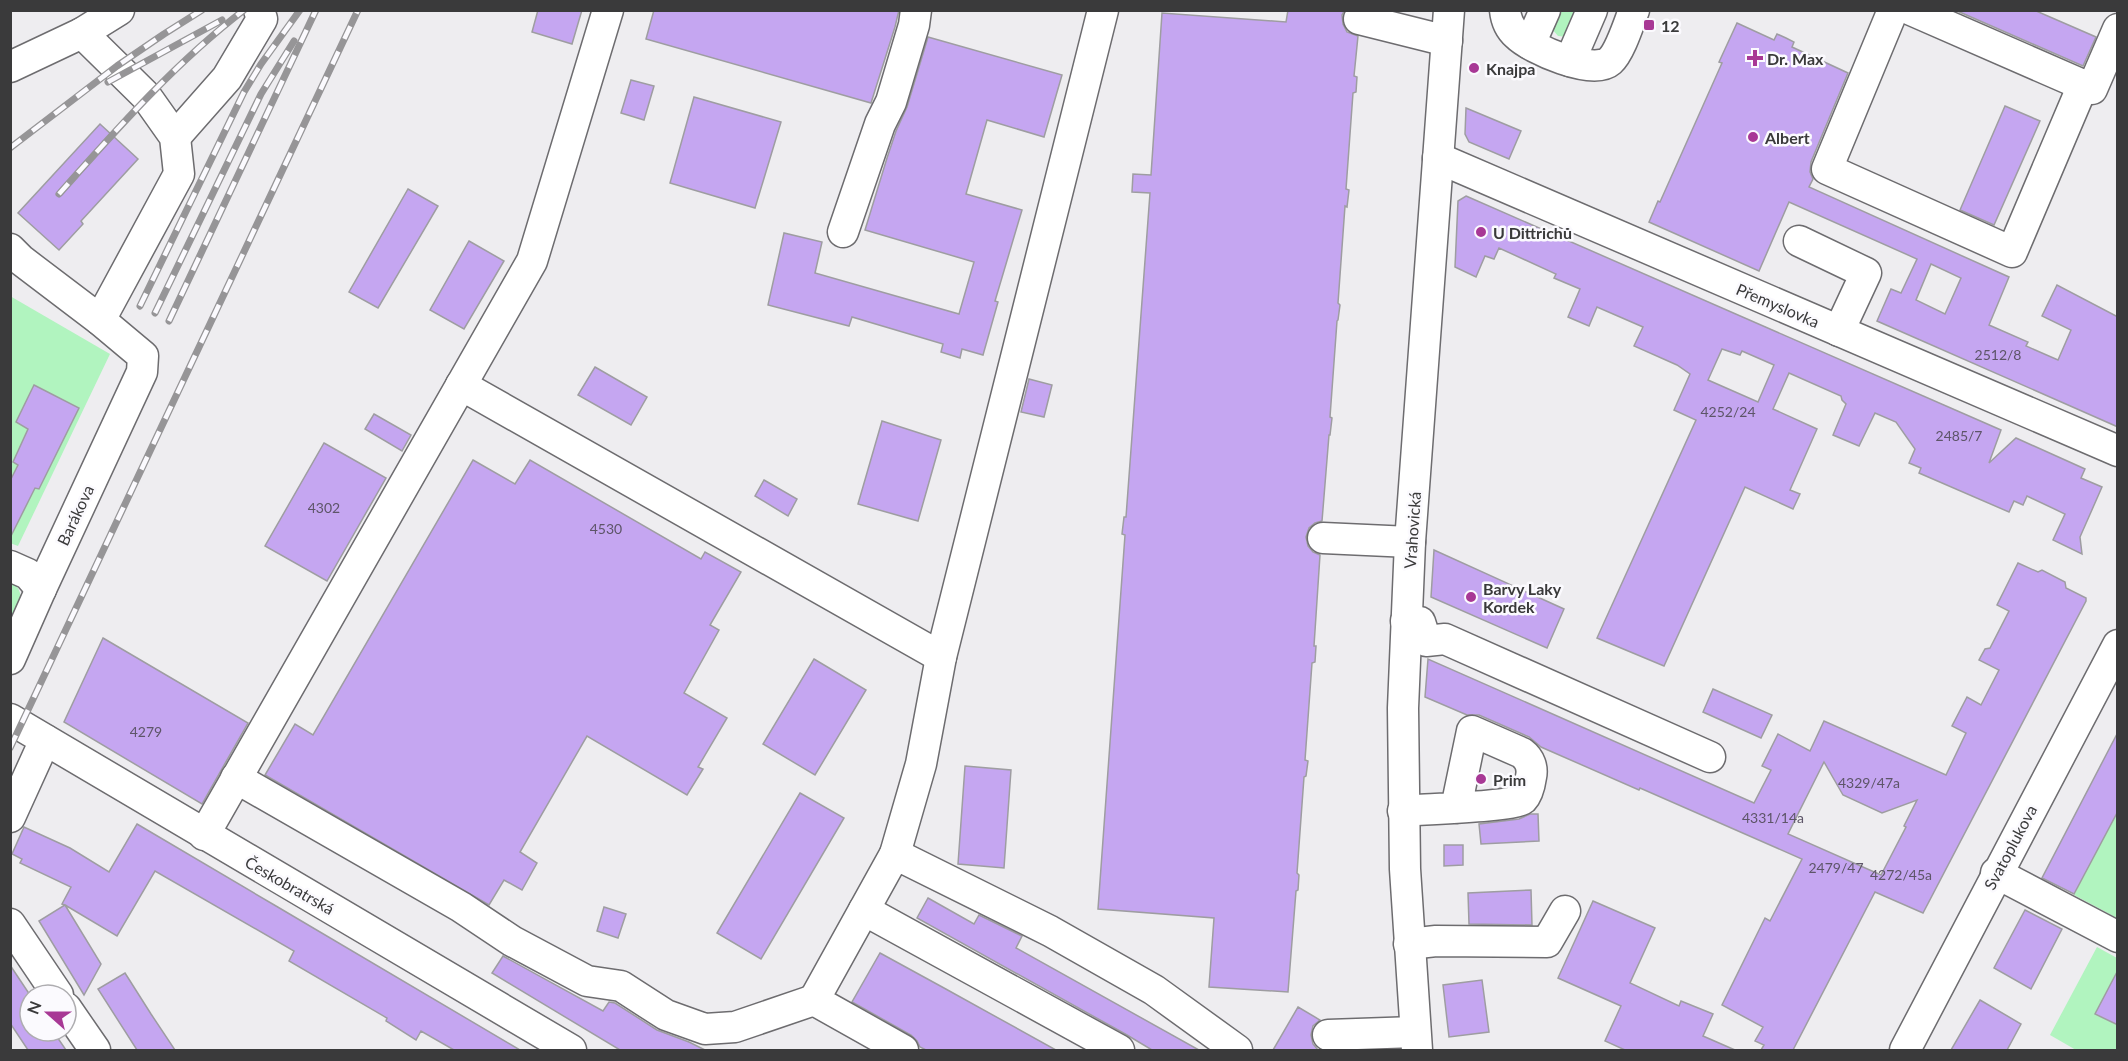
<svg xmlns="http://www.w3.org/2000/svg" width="2128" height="1061" font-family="Lato,sans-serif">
	<rect width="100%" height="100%" fill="#eeedf0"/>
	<g fill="#b1f4bf">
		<path d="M1558 11H1582L1569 37 1558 36 1552 29Z"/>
		<path d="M10 296 110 354 18 546 10 543Z"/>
		<path d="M11 581C30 594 17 617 11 634Z"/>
		<path d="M2117 811V918L2074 895Z"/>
		<path d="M2097 947 2117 958V1050H2076L2050 1035Z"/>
	</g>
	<g fill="#c5a6f1" stroke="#9e9da1" stroke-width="1.5" fill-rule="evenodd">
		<path d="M538 10H582L572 44 532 32Z"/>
		<path d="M654 10H899L895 27 871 103 646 39Z"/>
		<path d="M1288 10H1345L1342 15 1343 24 1347 32 1358 36 1354 76 1357 77 1356 92 1353 93 1346 189 1349 190 1347 207 1345 206 1338 303 1340 305 1338 320 1337 321 1330 417 1332 418 1330 435H1329L1322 521 1315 523 1309 528 1306 537 1308 546 1313 552 1320 555 1314 646H1316L1315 662 1312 663 1305 760 1308 761 1306 776 1304 777 1297 873 1299 875 1298 890 1296 891 1288 992 1209 987 1214 918 1098 909 1125 535 1122 534 1124 517H1126L1150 193 1132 192 1133 174 1151 175 1162 13 1286 22Z"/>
		<path d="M1955 10H2034L2096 37 2083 66Z"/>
		<path d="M1737 23 1774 40 1777 34 1786 38 1794 42 1792 47 1848 73 1811 162 1810 172 1813 179 1809 187 2009 277 1989 325 2028 342 2026 346 2058 360 2071 330 2042 316 2057 285 2118 317V427L1877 321 1891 289 1901 293 1917 259 1789 202 1759 271 1649 222 1658 201 1660 202 1722 63 1719 62ZM1931 264 1961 278 1945 314 1916 300Z"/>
		<path d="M928 37 1062 75 1044 137 987 120 966 194 1022 210 995 301 998 302 983 355 962 349 960 358 941 352 943 344 852 317 849 326 768 305 784 233 822 242 815 273 959 314 974 262 865 230 887 158 896 131 907 107Z"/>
		<path d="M631 80 654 86 644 120 621 113Z"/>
		<path d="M694 97 781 122 755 208 670 183Z"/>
		<path d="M2005 106 2040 121 1994 225 1960 210Z"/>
		<path d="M1466 108 1521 131 1509 159 1469 142 1465 134Z"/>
		<path d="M100 124 138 159 81 221 83 224 59 250 18 213Z"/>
		<path d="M408 189 438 206 378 308 349 292Z"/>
		<path d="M1466 196 2001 430 1989 463 2016 438 2085 469 2081 478 2102 487 2080 537 2082 554 2053 540 2065 514 2027 496 2023 505 2014 501 2009 512 1919 473 1921 468 1909 463 1915 449 1896 422 1875 413 1859 446 1833 435 1846 404 1842 400 1841 396 1789 373 1773 409 1817 429 1790 490 1800 494 1793 509 1745 487 1664 666 1597 638 1696 420 1674 410 1690 374 1677 365 1634 346 1643 327 1597 307 1589 326 1568 317 1580 289 1554 278 1556 274 1499 248 1494 259 1485 256 1476 277 1455 267 1458 201ZM1722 349 1740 355 1742 351 1774 365 1758 402 1708 380Z"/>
		<path d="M469 241 504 261 464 329 430 310Z"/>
		<path d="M595 367 647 397 631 425 578 395Z"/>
		<path d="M1029 379 1052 385 1044 417 1021 412Z"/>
		<path d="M34 385 79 408 39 489 35 488 10 538V481L18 465 13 462 28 429 16 422Z"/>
		<path d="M374 414 411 435 402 451 365 429Z"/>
		<path d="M882 421 941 440 918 521 858 504Z"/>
		<path d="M324 443 386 478 327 581 265 546Z"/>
		<path d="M473 460 515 484 530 460 701 559 705 552 741 572 710 625 719 630 684 693 727 718 698 767 703 769 687 795 587 736 520 852 537 863 522 890 504 880 489 905 265 775 295 724 313 735Z"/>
		<path d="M764 480 797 499 788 516 755 496Z"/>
		<path d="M1434 550 1564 609 1547 648 1431 597Z"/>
		<path d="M2018 563 2038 572 2042 570 2065 582 2066 588 2086 598V601L1923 913 1875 892 1793 1050H1761L1764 1045 1755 1041 1763 1027 1722 1005 1765 918 1770 921 1802 859 1640 788 1639 790 1541 747 1529 737 1479 715H1467L1425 697 1428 659 1754 803 1771 770 1762 766 1778 734 1810 751 1824 721 1946 775 1966 733 1952 726 1967 697 1981 705 1999 670 1979 660 1985 649 1990 648 2009 611 1997 605ZM1824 762 1843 795 1882 813 1917 800 1904 826 1906 827 1881 875 1788 834Z"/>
		<path d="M103 638 248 723 202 804 64 722Z"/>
		<path d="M814 659 866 690 815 775 763 744Z"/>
		<path d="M1713 689 1772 715 1761 738 1703 712Z"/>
		<path d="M2118 732V811L2074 894 2042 878Z"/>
		<path d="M965 766 1011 770 1004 868 958 864Z"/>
		<path d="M800 793 844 818 761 959 717 933Z"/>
		<path d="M1530 814H1538L1539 841 1481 844 1479 824 1519 819Z"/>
		<path d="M137 824 276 906 520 1050H454L421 1031 416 1040 386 1021 387 1018 289 961 294 951 155 871 117 936 65 905 101 964 84 995 39 921 65 905 62 904 71 887 20 863 22 859 12 854 24 827 70 848 109 872Z"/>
		<path d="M1444 845H1463V865L1444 866Z"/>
		<path d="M1531 890 1532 925 1469 924 1468 893Z"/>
		<path d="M928 898 974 924 979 915 1022 936 1016 948 1199 1050H1152L1127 1035 917 918Z"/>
		<path d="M1593 901 1655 928 1630 983 1679 1006 1681 1001 1713 1014 1703 1036 1735 1050H1625L1605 1041 1621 1006 1558 978Z"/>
		<path d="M604 907 626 914 618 938 597 931Z"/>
		<path d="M2025 910 2062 929 2031 989 1994 968Z"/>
		<path d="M880 953 944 988 1056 1050H926L920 1047 917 1041 911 1035 852 1002Z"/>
		<path d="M503 956 603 1011 609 1002 615 1003 657 1030 689 1042 705 1050H620L492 973Z"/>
		<path d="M10 965 30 995V1031H53L66 1050H28L10 1023Z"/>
		<path d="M2118 970V1025L2095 1014Z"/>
		<path d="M125 973 151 1014 175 1050H137L98 989Z"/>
		<path d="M1482 980 1489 1032 1449 1037 1443 985Z"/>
		<path d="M1980 1000 2021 1024 2007 1050H1951Z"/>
		<path d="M1298 1007 1320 1020 1313 1026 1311 1035 1313 1044 1318 1050H1273Z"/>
	</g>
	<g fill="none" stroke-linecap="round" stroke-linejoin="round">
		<g stroke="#6d6c6f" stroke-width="33">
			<g id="minor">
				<path d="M1505 10C1506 20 1509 28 1517 35 1531 49 1593 76 1610 61 1620 52 1629 23 1634 10"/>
				<path d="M1893 10 1827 169 2012 252 2083 85"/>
				<path d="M1911 10 2092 89 2118 29"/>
				<path d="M1359 19 1447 41"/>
				<path d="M82 33 146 96 175 137 179 174 100 320"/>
				<path d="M1530 44 1545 10"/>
				<path d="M1570 61 1592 10"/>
				<path d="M10 67 82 33 119 10"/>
				<path d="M175 137 227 78 262 19 259 10"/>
				<path d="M1438 158 2118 451"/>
				<path d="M843 232 880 124 891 102 914 25 916 10"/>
				<path d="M1799 241 1866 273 1839 331"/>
				<path d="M10 249 21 260 100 320 143 356 142 372 41 589 10 659"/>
				<path d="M461 385 941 657"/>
				<path d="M1323 538 1410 542"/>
				<path d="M10 566 28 574 41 589"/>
				<path d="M1406 621 1420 622 1426 641 1445 639 1710 757"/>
				<path d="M10 719 571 1050"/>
				<path d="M236 778 461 907 512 941 587 981 621 986 666 1015 705 1029 735 1027 814 1000"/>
				<path d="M1403 811C1422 809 1514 807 1523 799 1528 794 1530 784 1531 777 1533 768 1530 759 1522 753L1472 731 1456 808"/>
				<path d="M10 817 45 740"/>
				<path d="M204 835 532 261 608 10"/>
				<path d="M895 854 921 764 941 657 1103 10"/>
				<path d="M1996 873 2118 937"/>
				<path d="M864 910 1119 1050"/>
				<path d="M10 924 58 995"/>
				<path d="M1409 944 1436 941 1547 942 1565 911"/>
				<path d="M66 1008 95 1050"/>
				<path d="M1328 1035 1415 1032"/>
				<path d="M903 1050 814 1000 895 854 1050 931 1154 990 1237 1050"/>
				<path d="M1417 1050 1405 869 1403 708 1410 542 1449 10"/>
				<path d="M1905 1050 2118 645"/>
			</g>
		</g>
		<use href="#minor" stroke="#fff" stroke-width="30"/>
		<g stroke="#969597" stroke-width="7">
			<g id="rail">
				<path d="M108 82 222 20"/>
				<path d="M10 148 117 66 164 34 202 10"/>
				<path d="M59 194C117 129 174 64 244 10"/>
				<path d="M140 306 244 92 261 64 300 10"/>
				<path d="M155 313 261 94 294 41"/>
				<path d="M169 321 316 10"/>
				<path d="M10 748 358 10"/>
			</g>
		</g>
		<use href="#rail" stroke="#fbfafe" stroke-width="4.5" stroke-dasharray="14" stroke-linecap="butt"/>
	</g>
	<g fill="#a83895" stroke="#fbfafe" stroke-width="2">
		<rect x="1643" y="19" width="12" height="12" rx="3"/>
		<path d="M1752 49h6v6h6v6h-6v6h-6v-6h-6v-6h6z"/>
		<circle cx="1474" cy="68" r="6"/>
		<circle cx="1753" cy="137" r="6"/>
		<circle cx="1481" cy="232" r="6"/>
		<circle cx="1471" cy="597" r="6"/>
		<circle cx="1481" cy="779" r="6"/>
	</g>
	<g text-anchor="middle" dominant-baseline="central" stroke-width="5" stroke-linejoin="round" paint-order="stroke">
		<g font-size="14" fill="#5d5568">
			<text x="1998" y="354">2512/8</text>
			<text x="1728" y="411">4252/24</text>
			<text x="1959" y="435">2485/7</text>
			<text x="324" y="507">4302</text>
			<text x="606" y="528">4530</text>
			<text x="146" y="731">4279</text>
			<text x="1869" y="782">4329/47a</text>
			<text x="1773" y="817">4331/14a</text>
			<text x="1836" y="867">2479/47</text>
			<text x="1901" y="874">4272/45a</text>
		</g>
		<g font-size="16" font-weight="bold" fill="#3a3a3b" stroke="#fbfafe" text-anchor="start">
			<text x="1661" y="25">12</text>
			<text x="1767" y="58">Dr. Max</text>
			<text x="1486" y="68">Knajpa</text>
			<text x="1765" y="137">Albert</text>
			<text x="1493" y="232">U Dittrichů</text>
			<text x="1483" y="588">Barvy Laky<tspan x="1483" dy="18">Kordek</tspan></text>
			<text x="1493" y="779">Prim</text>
		</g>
		<g font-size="16" fill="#3a3a3b" stroke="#fbfafe">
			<text transform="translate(1778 305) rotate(23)">Přemyslovka</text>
			<text transform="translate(75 515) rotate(-65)">Barákova</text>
			<text transform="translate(1412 530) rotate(-86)">Vrahovická</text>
			<text transform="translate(2010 847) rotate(-62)">Svatoplukova</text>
			<text transform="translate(290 885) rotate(30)">Českobratrská</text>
		</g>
	</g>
	<rect width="2128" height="1061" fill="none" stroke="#3a3a3b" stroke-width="24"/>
	<g transform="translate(48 1013) rotate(291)"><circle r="28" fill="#fbfafe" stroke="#aeadb0" stroke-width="1.5"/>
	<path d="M0-4.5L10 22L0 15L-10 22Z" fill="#a83895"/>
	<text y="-9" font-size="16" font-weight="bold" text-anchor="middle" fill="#3a3a3b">N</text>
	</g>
</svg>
